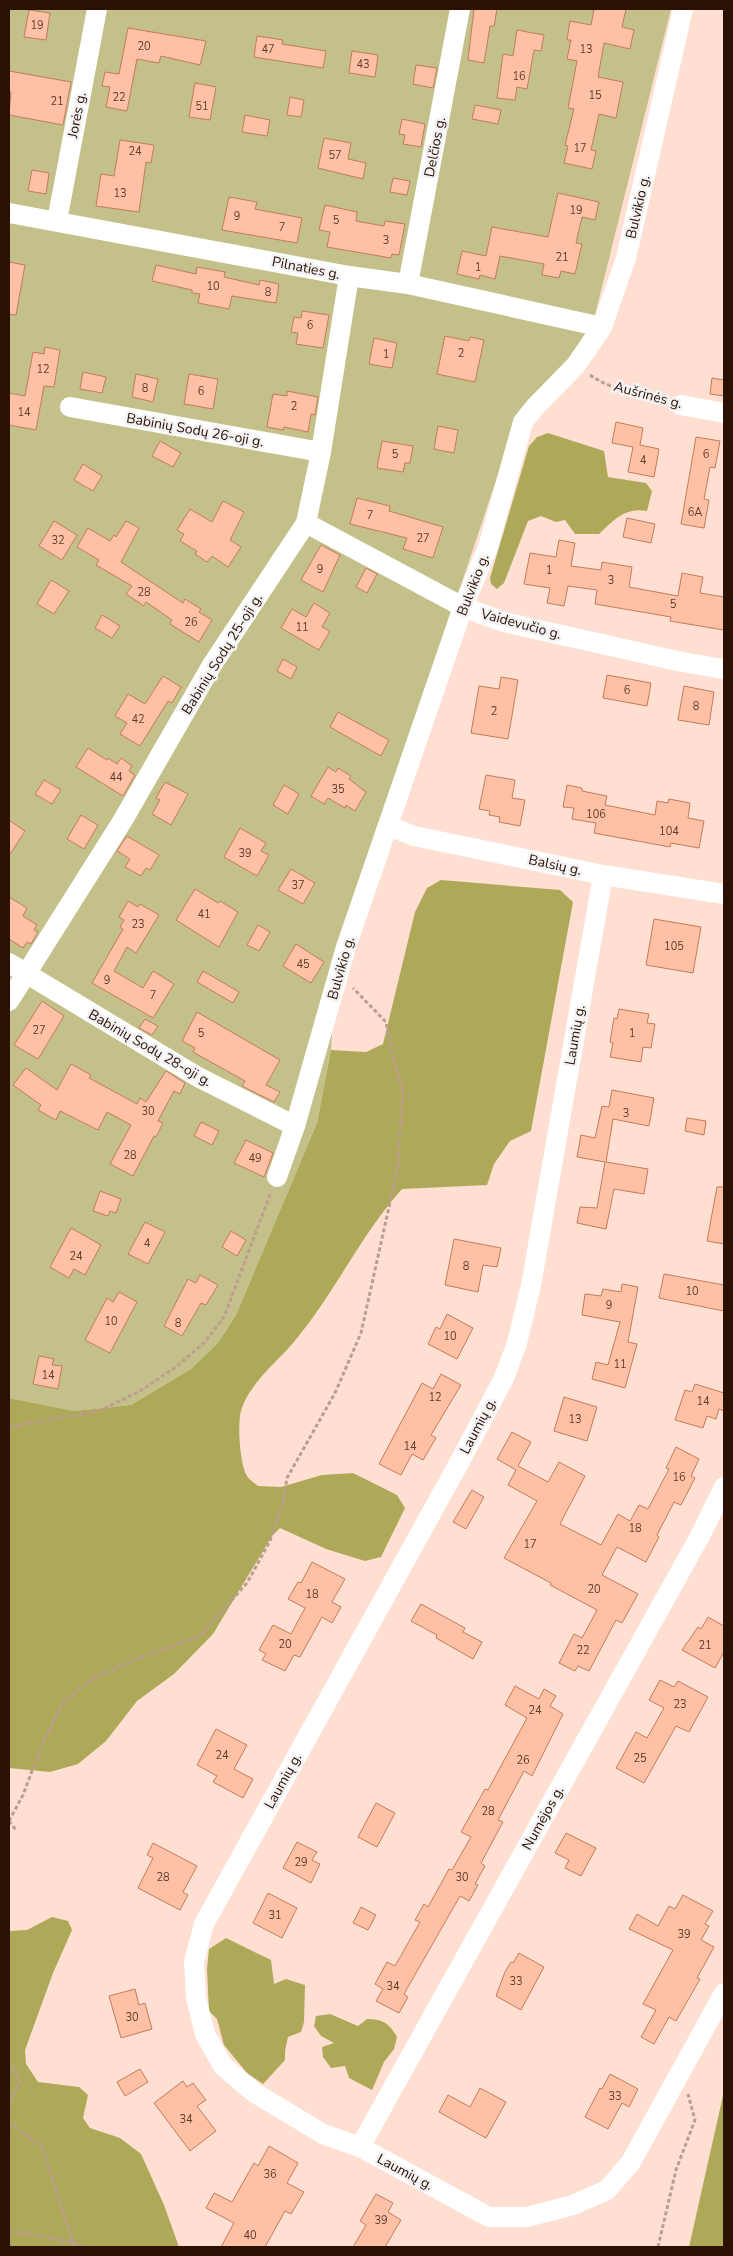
<svg xmlns="http://www.w3.org/2000/svg" width="733" height="2256" font-family="'Nunito Sans',sans-serif">
	<rect width="100%" height="100%" fill="#fedfd1"/>
	<path fill="#c3c089" d="M9 9H671L590 335 515 424 337 954 331 1050 317 1123 236 1315 218 1343 191 1369 131 1405 74 1411 9 1398Z"/>
	<g fill="#aea958">
		<path d="M548 433 604 451 608 477 646 483 652 491 647 511C625 507 614 520 599 534H575L565 520 556 522 541 516 528 521 504 583 497 589 491 584 490 578 529 446 537 437Z"/>
		<path d="M441 880 560 890 573 902 531 1131 510 1141 494 1164 487 1185 402 1189C357 1239 331 1302 285 1352 269 1368 243 1393 240 1416 238 1430 240 1464 247 1476 249 1480 255 1483 258 1486L281 1487 322 1475 353 1473 397 1495 405 1508 381 1557 365 1561 326 1549 280 1528 272 1536 213 1634 174 1674 137 1701 106 1741 78 1764 50 1772 9 1768V1398L74 1411 131 1405 191 1369 218 1343 236 1315 317 1123 331 1050 366 1052 383 1044 415 912 427 888Z"/>
		<path d="M52 1917 68 1921 72 1930 53 1973 25 2050 26 2064 38 2082 79 2087 88 2095 83 2118 90 2128 120 2138 141 2154 164 2205 179 2247H9V1931L27 1930Z"/>
		<path d="M226 1938 271 1960 274 1984 286 1979 305 1985 304 2022 301 2032 288 2037 285 2051V2060L263 2084 247 2073 224 2045 217 2019 209 2011 207 1969 209 1949Z"/>
		<path d="M330 2014 358 2026 367 2019C383 2019 389 2023 397 2037L394 2049 384 2062 372 2090 349 2078 345 2066 331 2068 323 2057 322 2047 334 2043 321 2036 314 2026 316 2016Z"/>
		<path d="M724 2091V2247H689Z"/>
	</g>
	<g fill="#fec1a5" stroke="#c27b5b">
		<path d="M474 9H497L494 26H490L484 63 468 60Z"/>
		<path d="M594 9H626L622 27 634 30 630 49 604 43 598 77 623 82 616 118 599 114 591 150 596 151 592 169 564 163 568 146 565 145 574 109 568 108 577 61 567 59 571 40H567L570 21 591 25Z"/>
		<path d="M29 10 50 13 46 40 24 37Z"/>
		<path d="M128 28 206 41 200 65 161 56 159 63 137 59 127 111 106 107 110 87 102 86 105 72 119 74Z"/>
		<path d="M517 30 544 35 541 51 534 50 527 89 517 87 515 100 497 98 503 54 513 56Z"/>
		<path d="M257 36 283 40 282 44 326 51 323 68 254 57Z"/>
		<path d="M352 51 378 55 375 77 349 73Z"/>
		<path d="M416 65 437 68 433 88 413 84Z"/>
		<path d="M9 71 71 82 63 125 9 115 11 92H9Z"/>
		<path d="M195 83 216 87 210 120 189 117Z"/>
		<path d="M290 97 304 100 301 117 287 115Z"/>
		<path d="M475 105 501 110 498 124 472 119Z"/>
		<path d="M245 115 270 120 267 136 242 132Z"/>
		<path d="M402 119 425 124 421 147 403 144 405 135 399 134Z"/>
		<path d="M324 138 351 143 348 159 366 163 363 179 318 168Z"/>
		<path d="M120 140 154 145 151 163 146 162 139 212 96 206 101 174 114 176Z"/>
		<path d="M32 170 49 173 46 194 28 191Z"/>
		<path d="M393 178 410 181 407 195 390 192Z"/>
		<path d="M558 193 599 202 595 220 582 217 576 243 582 244 575 274 561 271 559 278 542 275 544 264 500 256 495 279 480 275 479 279 457 274 462 251 486 256 492 227 548 237Z"/>
		<path d="M229 197 257 202 255 209 302 218 297 243 222 230Z"/>
		<path d="M325 205 357 212 356 221 384 226 385 221 405 224 399 255 392 254 391 258 327 247 330 232 319 230Z"/>
		<path d="M9 262 25 265 16 315 9 314Z"/>
		<path d="M156 265 196 274 197 267 225 272 224 277 259 285 260 280 279 284 276 303 232 296 229 309 198 303 200 294 192 293V290L152 281Z"/>
		<path d="M302 311 329 315 323 348 296 344 298 333 291 332 294 317 301 318Z"/>
		<path d="M445 336 469 341 470 337 484 340 475 382 437 374Z"/>
		<path d="M374 338 397 343 392 368 369 364Z"/>
		<path d="M45 347 60 350 54 387 44 386 36 430 9 425V393L25 396 33 352 44 354Z"/>
		<path d="M83 372 106 377 102 393 80 389Z"/>
		<path d="M136 374 158 379 153 402 132 397Z"/>
		<path d="M189 374 218 379 213 409 184 404Z"/>
		<path d="M712 378 724 380V396L710 394Z"/>
		<path d="M287 391 318 397 315 415 311 414 308 432 284 427 283 430 267 427 273 394 287 396Z"/>
		<path d="M616 422 643 428 640 445 659 449 654 477 628 472 633 447 612 443Z"/>
		<path d="M438 426 458 430 454 453 434 449Z"/>
		<path d="M696 437 720 441 715 468 710 467 704 499 709 500 704 528 681 524Z"/>
		<path d="M160 441 181 453 173 467 152 456Z"/>
		<path d="M382 441 413 446 410 463H405L403 472 377 468Z"/>
		<path d="M83 464 102 476 93 491 74 480Z"/>
		<path d="M357 498 390 506 389 511 443 527 433 558 403 549 407 538 350 524Z"/>
		<path d="M223 501 244 512 230 540 241 547 228 567 212 556 207 562 195 554 197 551 180 541 184 534 177 530 190 509 212 522Z"/>
		<path d="M627 518 655 524 651 543 623 537Z"/>
		<path d="M54 521 77 535 62 560 39 546Z"/>
		<path d="M126 521 139 528 121 562 183 603 185 599 201 609 199 612 212 620 199 642 170 624 172 620 146 602 144 606 126 594 132 586 96 565 99 560 77 547 88 528 110 541 114 535 116 537Z"/>
		<path d="M559 540 575 543 571 566 601 570 602 562 632 567 629 587 678 596 682 573 703 577 700 593 724 597V630L670 621 671 617 595 604 597 590 568 586 564 606 547 603 550 588 524 584 530 553 556 557Z"/>
		<path d="M321 545 340 555 323 592 301 580Z"/>
		<path d="M366 568 377 574 367 593 356 587Z"/>
		<path d="M51 580 69 591 54 614 37 604Z"/>
		<path d="M314 603 330 613 322 627 330 631 319 650 281 628 292 609 306 617Z"/>
		<path d="M102 615 120 626 112 638 95 628Z"/>
		<path d="M283 659 297 667 291 679 277 671Z"/>
		<path d="M607 675 651 683 647 706 603 698Z"/>
		<path d="M163 676 181 687 172 703 168 701 140 746 120 734 127 723 115 716 128 694 145 704Z"/>
		<path d="M501 677 518 680 508 739 471 733 479 686 499 689Z"/>
		<path d="M684 686 714 692 709 725 678 720Z"/>
		<path d="M338 712 389 740 381 756 330 727Z"/>
		<path d="M88 748 107 760 108 758 117 764 121 758 132 766 129 771 135 775 123 796 76 767Z"/>
		<path d="M328 767 336 772 338 768 351 776 349 779 366 792 355 811 346 805 345 808 328 798 324 804 311 796Z"/>
		<path d="M486 775 515 780 512 798 525 800 520 826 499 822 500 817 489 815 490 811 479 809Z"/>
		<path d="M44 780 61 790 52 804 35 794Z"/>
		<path d="M165 782 188 794 171 825 152 814 160 800 156 798Z"/>
		<path d="M284 785 299 794 288 814 273 805Z"/>
		<path d="M567 785 582 788V791L607 796 605 805 655 815 657 801 668 803 669 799 690 803 688 818 704 821 699 848 671 843 670 847 594 833 596 823 572 819 574 808 563 807Z"/>
		<path d="M81 815 98 825 84 849 67 839Z"/>
		<path d="M9 820 25 831 9 856Z"/>
		<path d="M240 828 266 843 261 851 269 855 257 876 224 857Z"/>
		<path d="M127 836 159 855 150 870 146 868 141 876 125 867 130 859 117 851Z"/>
		<path d="M291 869 315 883 303 904 278 890Z"/>
		<path d="M195 889 218 903 220 901 238 912 219 947 176 920Z"/>
		<path d="M9 897 27 908 23 916 37 925 34 930 38 932 31 944 27 942 23 948 9 939Z"/>
		<path d="M128 901 138 907 140 904 159 915 136 953 127 947 114 971 143 988 153 971 174 984 153 1018 92 983 123 929 120 927 124 920 119 917Z"/>
		<path d="M654 919 701 927 693 973 646 965Z"/>
		<path d="M258 925 270 932 259 951 247 945Z"/>
		<path d="M296 944 324 962 311 983 283 966Z"/>
		<path d="M203 971 239 992 233 1003 197 982Z"/>
		<path d="M42 1001 64 1016 38 1059 14 1045Z"/>
		<path d="M619 1009 649 1014 647 1023 655 1024 651 1048 643 1047 641 1062 610 1057 613 1043 610 1042 614 1018 617 1019Z"/>
		<path d="M197 1012 280 1060 266 1085 280 1092 274 1102 242 1086 245 1081 193 1052 195 1048 182 1041Z"/>
		<path d="M145 1019 158 1026 152 1035 139 1028Z"/>
		<path d="M71 1064 91 1075 89 1078 137 1104 140 1098 146 1102 166 1071 185 1083 180 1094 174 1091 158 1121 163 1123 156 1137 154 1136 133 1176 110 1164 131 1125 107 1112 98 1130 60 1111 56 1120 38 1110 41 1105 13 1085 26 1068 57 1090Z"/>
		<path d="M612 1090 654 1098 649 1126 613 1119 606 1162 648 1169 644 1194 614 1189 606 1229 577 1223 580 1207 597 1208 605 1162 577 1157 581 1135 595 1138 602 1106 609 1107Z"/>
		<path d="M687 1118 706 1121 704 1135 685 1131Z"/>
		<path d="M201 1122 219 1131 212 1145 194 1136Z"/>
		<path d="M246 1140 273 1153 264 1177 234 1163Z"/>
		<path d="M717 1187H724V1244L707 1241Z"/>
		<path d="M100 1191 121 1199 116 1213 110 1211 108 1216 93 1211Z"/>
		<path d="M145 1222 165 1232 148 1264 128 1254Z"/>
		<path d="M71 1228 101 1245 85 1275 74 1269 69 1278 50 1267Z"/>
		<path d="M231 1231 246 1240 237 1256 222 1247Z"/>
		<path d="M454 1239 501 1248 497 1267 483 1265 478 1292 445 1285Z"/>
		<path d="M664 1274 724 1285V1311L659 1298Z"/>
		<path d="M200 1275 218 1285 206 1305 201 1303 182 1336 164 1326 188 1279 196 1283Z"/>
		<path d="M622 1284 638 1287 628 1342 637 1344 625 1388 592 1379 596 1362 608 1365 620 1322 582 1315 585 1294 601 1296 603 1289 621 1292Z"/>
		<path d="M119 1292 137 1302 110 1353 85 1340 107 1298 113 1302Z"/>
		<path d="M447 1314 473 1328 457 1359 428 1344 436 1327 440 1329Z"/>
		<path d="M39 1356 54 1359 52 1365 62 1366 58 1389 33 1384Z"/>
		<path d="M441 1374 461 1385 431 1435 436 1438 423 1460 412 1454 401 1475 379 1464 422 1383 433 1389Z"/>
		<path d="M695 1384 724 1393V1411L719 1409 716 1419 707 1416 703 1428 675 1420 685 1390 692 1392Z"/>
		<path d="M564 1397 597 1407 587 1441 554 1431Z"/>
		<path d="M512 1432 531 1442 518 1466 548 1482 559 1462 585 1476 560 1524 601 1545 618 1514 630 1521 639 1505 648 1509 669 1469 666 1468 676 1447 699 1459 691 1476 695 1478 681 1505 674 1502 657 1535 659 1537 646 1562 617 1547 602 1575 638 1594 622 1623 616 1620 589 1671 578 1666 575 1671 559 1663 574 1634 582 1638 597 1610 550 1585 551 1583 504 1558 537 1501 508 1485 516 1470 497 1459Z"/>
		<path d="M472 1490 484 1497 466 1529 453 1522Z"/>
		<path d="M312 1562 345 1579 332 1602 341 1607 332 1623 322 1617 300 1657 294 1655 285 1671 262 1660 266 1654 259 1650 273 1625 291 1634 305 1608 288 1599 298 1582 301 1583Z"/>
		<path d="M421 1604 465 1628 463 1632 482 1642 473 1659 436 1638 437 1635 411 1621Z"/>
		<path d="M708 1617 724 1626V1652L715 1668 682 1650 698 1627 701 1629Z"/>
		<path d="M660 1680 674 1687 678 1681 708 1697 689 1732 676 1726 644 1783 616 1768 636 1732 647 1738 664 1708 649 1700Z"/>
		<path d="M515 1686 539 1699 544 1689 556 1696 550 1706 563 1714 532 1776 524 1771 508 1801 498 1820 503 1822 481 1863 485 1866 475 1884 478 1885 469 1901 460 1896 404 1994 408 1997 399 2013 376 2001 383 1989 375 1984 387 1962 395 1966 420 1922 415 1920 424 1904 428 1907 449 1869 452 1870 471 1837 461 1832 485 1789 488 1790 527 1718 505 1705Z"/>
		<path d="M216 1729 247 1745 234 1769 253 1779 243 1798 213 1782 217 1776 197 1765Z"/>
		<path d="M376 1803 395 1813 377 1847 358 1837Z"/>
		<path d="M566 1833 596 1848 581 1876 565 1868 569 1860 555 1853Z"/>
		<path d="M297 1842 317 1852 312 1860 320 1864 311 1883 283 1868Z"/>
		<path d="M153 1843 197 1866 183 1892 188 1895 180 1910 138 1888 153 1858 147 1855Z"/>
		<path d="M268 1893 297 1908 282 1938 253 1923Z"/>
		<path d="M683 1895 713 1911 705 1924 709 1926 701 1940 714 1947 697 1978 700 1979 676 2021 669 2017 654 2044 641 2037 656 2010 643 2004 673 1950 629 1929 637 1914 658 1926 669 1906 675 1909Z"/>
		<path d="M361 1907 376 1915 368 1930 353 1923Z"/>
		<path d="M519 1953 544 1967 521 2010 496 1996 505 1972 511 1962 513 1963Z"/>
		<path d="M135 1989 139 2005 145 2003 152 2029 121 2038 109 1996Z"/>
		<path d="M140 2069 148 2082 125 2096 117 2082Z"/>
		<path d="M610 2074 638 2089 629 2107 622 2103 608 2129 585 2117 600 2088 602 2089Z"/>
		<path d="M183 2081 187 2087 193 2083 206 2100 197 2106 216 2131 190 2151 154 2103Z"/>
		<path d="M480 2088 506 2102 486 2138 439 2112 448 2095 470 2107Z"/>
		<path d="M269 2146 298 2163 287 2183 304 2192 291 2214 285 2211 265 2247H221L234 2223 206 2208 214 2193 232 2202 254 2163 258 2166Z"/>
		<path d="M376 2194 393 2203 388 2212 401 2220 385 2247H353L366 2225 360 2221Z"/>
	</g>
	<g fill="none" stroke-linecap="round" stroke-linejoin="round">
		<g stroke="#bc9e91" stroke-width="3" stroke-dasharray="4 2.5" stroke-linecap="butt">
			<path d="M590 375C612 390 638 395 664 401"/>
			<path d="M9 1427 99 1411 140 1391 176 1367 205 1342 224 1317 271 1192"/>
			<path d="M9 1821 23 1795 43 1742 63 1702 96 1677 141 1657 200 1636 247 1583 270 1541 283 1502 287 1478 335 1393 361 1333 397 1171 403 1092 392 1053 386 1022 353 988"/>
			<path d="M9 1821 16 1830"/>
			<path d="M9 2063 20 2081 9 2105"/>
			<path d="M9 2122 42 2147 73 2242 83 2247"/>
			<path d="M9 2232 24 2233 73 2242 74 2247"/>
			<path d="M658 2247 676 2170 695 2120 688 2094"/>
		</g>
		<g stroke="#fff" stroke-width="20">
			<path d="M9 213 349 276 408 284 602 327"/>
			<path d="M57 221 97 9"/>
			<path d="M408 284 460 9"/>
			<path d="M681 405 724 413"/>
			<path d="M70 407 321 452"/>
			<path d="M306 523 463 607 504 622 682 662 724 669"/>
			<path d="M389 826 414 836 603 875 724 894"/>
			<path d="M603 875 531 1285 517 1343 504 1378 459 1463 204 1924 194 1962 196 1998 205 2034 223 2066 255 2093 323 2134 360 2147 489 2217H527L573 2205 607 2190 631 2162 724 1993"/>
			<path d="M9 963 198 1077 295 1126"/>
			<path d="M9 1001 123 820 212 665 306 523 321 452 349 276"/>
			<path d="M277 1177 295 1126 346 947 463 607 488 547 523 422 535 407 576 365 602 327 626 258 683 9"/>
			<path d="M360 2147 700 1536 724 1487"/>
		</g>
	</g>
	<g text-anchor="middle" dominant-baseline="central" stroke-width="5" stroke-linejoin="round" paint-order="stroke">
		<g font-size="11" fill="#603c2c">
			<text x="37" y="25">19</text>
			<text x="144" y="46">20</text>
			<text x="268" y="49">47</text>
			<text x="586" y="49">13</text>
			<text x="363" y="64">43</text>
			<text x="519" y="76">16</text>
			<text x="595" y="95">15</text>
			<text x="119" y="97">22</text>
			<text x="57" y="101">21</text>
			<text x="202" y="106">51</text>
			<text x="580" y="148">17</text>
			<text x="135" y="151">24</text>
			<text x="335" y="155">57</text>
			<text x="120" y="193">13</text>
			<text x="576" y="210">19</text>
			<text x="237" y="216">9</text>
			<text x="336" y="220">5</text>
			<text x="282" y="227">7</text>
			<text x="386" y="240">3</text>
			<text x="562" y="257">21</text>
			<text x="478" y="267">1</text>
			<text x="213" y="286">10</text>
			<text x="268" y="292">8</text>
			<text x="310" y="325">6</text>
			<text x="461" y="353">2</text>
			<text x="386" y="354">1</text>
			<text x="43" y="369">12</text>
			<text x="145" y="388">8</text>
			<text x="201" y="391">6</text>
			<text x="294" y="406">2</text>
			<text x="24" y="412">14</text>
			<text x="395" y="454">5</text>
			<text x="706" y="454">6</text>
			<text x="643" y="460">4</text>
			<text x="695" y="512">6A</text>
			<text x="370" y="515">7</text>
			<text x="423" y="538">27</text>
			<text x="58" y="540">32</text>
			<text x="320" y="569">9</text>
			<text x="549" y="570">1</text>
			<text x="611" y="580">3</text>
			<text x="144" y="592">28</text>
			<text x="673" y="604">5</text>
			<text x="191" y="622">26</text>
			<text x="302" y="627">11</text>
			<text x="627" y="690">6</text>
			<text x="696" y="706">8</text>
			<text x="494" y="711">2</text>
			<text x="138" y="719">42</text>
			<text x="116" y="777">44</text>
			<text x="338" y="789">35</text>
			<text x="596" y="814">106</text>
			<text x="669" y="831">104</text>
			<text x="245" y="853">39</text>
			<text x="298" y="885">37</text>
			<text x="204" y="914">41</text>
			<text x="138" y="924">23</text>
			<text x="674" y="946">105</text>
			<text x="303" y="964">45</text>
			<text x="107" y="980">9</text>
			<text x="153" y="995">7</text>
			<text x="39" y="1030">27</text>
			<text x="201" y="1033">5</text>
			<text x="632" y="1033">1</text>
			<text x="148" y="1111">30</text>
			<text x="626" y="1113">3</text>
			<text x="130" y="1155">28</text>
			<text x="255" y="1158">49</text>
			<text x="147" y="1243">4</text>
			<text x="76" y="1256">24</text>
			<text x="466" y="1266">8</text>
			<text x="692" y="1291">10</text>
			<text x="609" y="1305">9</text>
			<text x="111" y="1321">10</text>
			<text x="178" y="1323">8</text>
			<text x="450" y="1336">10</text>
			<text x="620" y="1364">11</text>
			<text x="48" y="1375">14</text>
			<text x="435" y="1397">12</text>
			<text x="703" y="1401">14</text>
			<text x="575" y="1419">13</text>
			<text x="410" y="1446">14</text>
			<text x="679" y="1477">16</text>
			<text x="635" y="1528">18</text>
			<text x="530" y="1544">17</text>
			<text x="594" y="1589">20</text>
			<text x="312" y="1594">18</text>
			<text x="285" y="1644">20</text>
			<text x="705" y="1645">21</text>
			<text x="583" y="1650">22</text>
			<text x="680" y="1704">23</text>
			<text x="535" y="1710">24</text>
			<text x="222" y="1755">24</text>
			<text x="640" y="1758">25</text>
			<text x="523" y="1760">26</text>
			<text x="488" y="1811">28</text>
			<text x="301" y="1862">29</text>
			<text x="163" y="1877">28</text>
			<text x="462" y="1877">30</text>
			<text x="275" y="1915">31</text>
			<text x="684" y="1934">39</text>
			<text x="516" y="1981">33</text>
			<text x="393" y="1986">34</text>
			<text x="132" y="2017">30</text>
			<text x="615" y="2096">33</text>
			<text x="186" y="2119">34</text>
			<text x="270" y="2174">36</text>
			<text x="381" y="2220">39</text>
			<text x="250" y="2235">40</text>
		</g>
		<g font-size="14" fill="#2b1004" stroke="#f3f3f3">
			<text transform="translate(77 115) rotate(-79)">Jorės g.</text>
			<text transform="translate(435 147) rotate(-79)">Delčios g.</text>
			<text transform="translate(638 207) rotate(-77)">Bulvikio g.</text>
			<text transform="translate(306 268) rotate(11)">Pilnaties g.</text>
			<text transform="translate(648 395) rotate(15)">Aušrinės g.</text>
			<text transform="translate(195 430) rotate(10)">Babinių Sodų 26-oji g.</text>
			<text transform="translate(473 585) rotate(-69)">Bulvikio g.</text>
			<text transform="translate(521 624) rotate(15)">Vaidevučio g.</text>
			<text transform="translate(222 654) rotate(-58)">Babinių Sodų 25-oji g.</text>
			<text transform="translate(555 865) rotate(12)">Balsių g.</text>
			<text transform="translate(341 968) rotate(-74)">Bulvikio g.</text>
			<text transform="translate(575 1035) rotate(-80)">Laumių g.</text>
			<text transform="translate(150 1048) rotate(30)">Babinių Sodų 28-oji g.</text>
			<text transform="translate(478 1426) rotate(-62)">Laumių g.</text>
			<text transform="translate(283 1781) rotate(-61)">Laumių g.</text>
			<text transform="translate(543 1818) rotate(-61)">Numėjos g.</text>
			<text transform="translate(405 2172) rotate(28)">Laumių g.</text>
		</g>
	</g>
	<rect width="733" height="2256" fill="none" stroke="#2b1004" stroke-width="20"/>
</svg>
